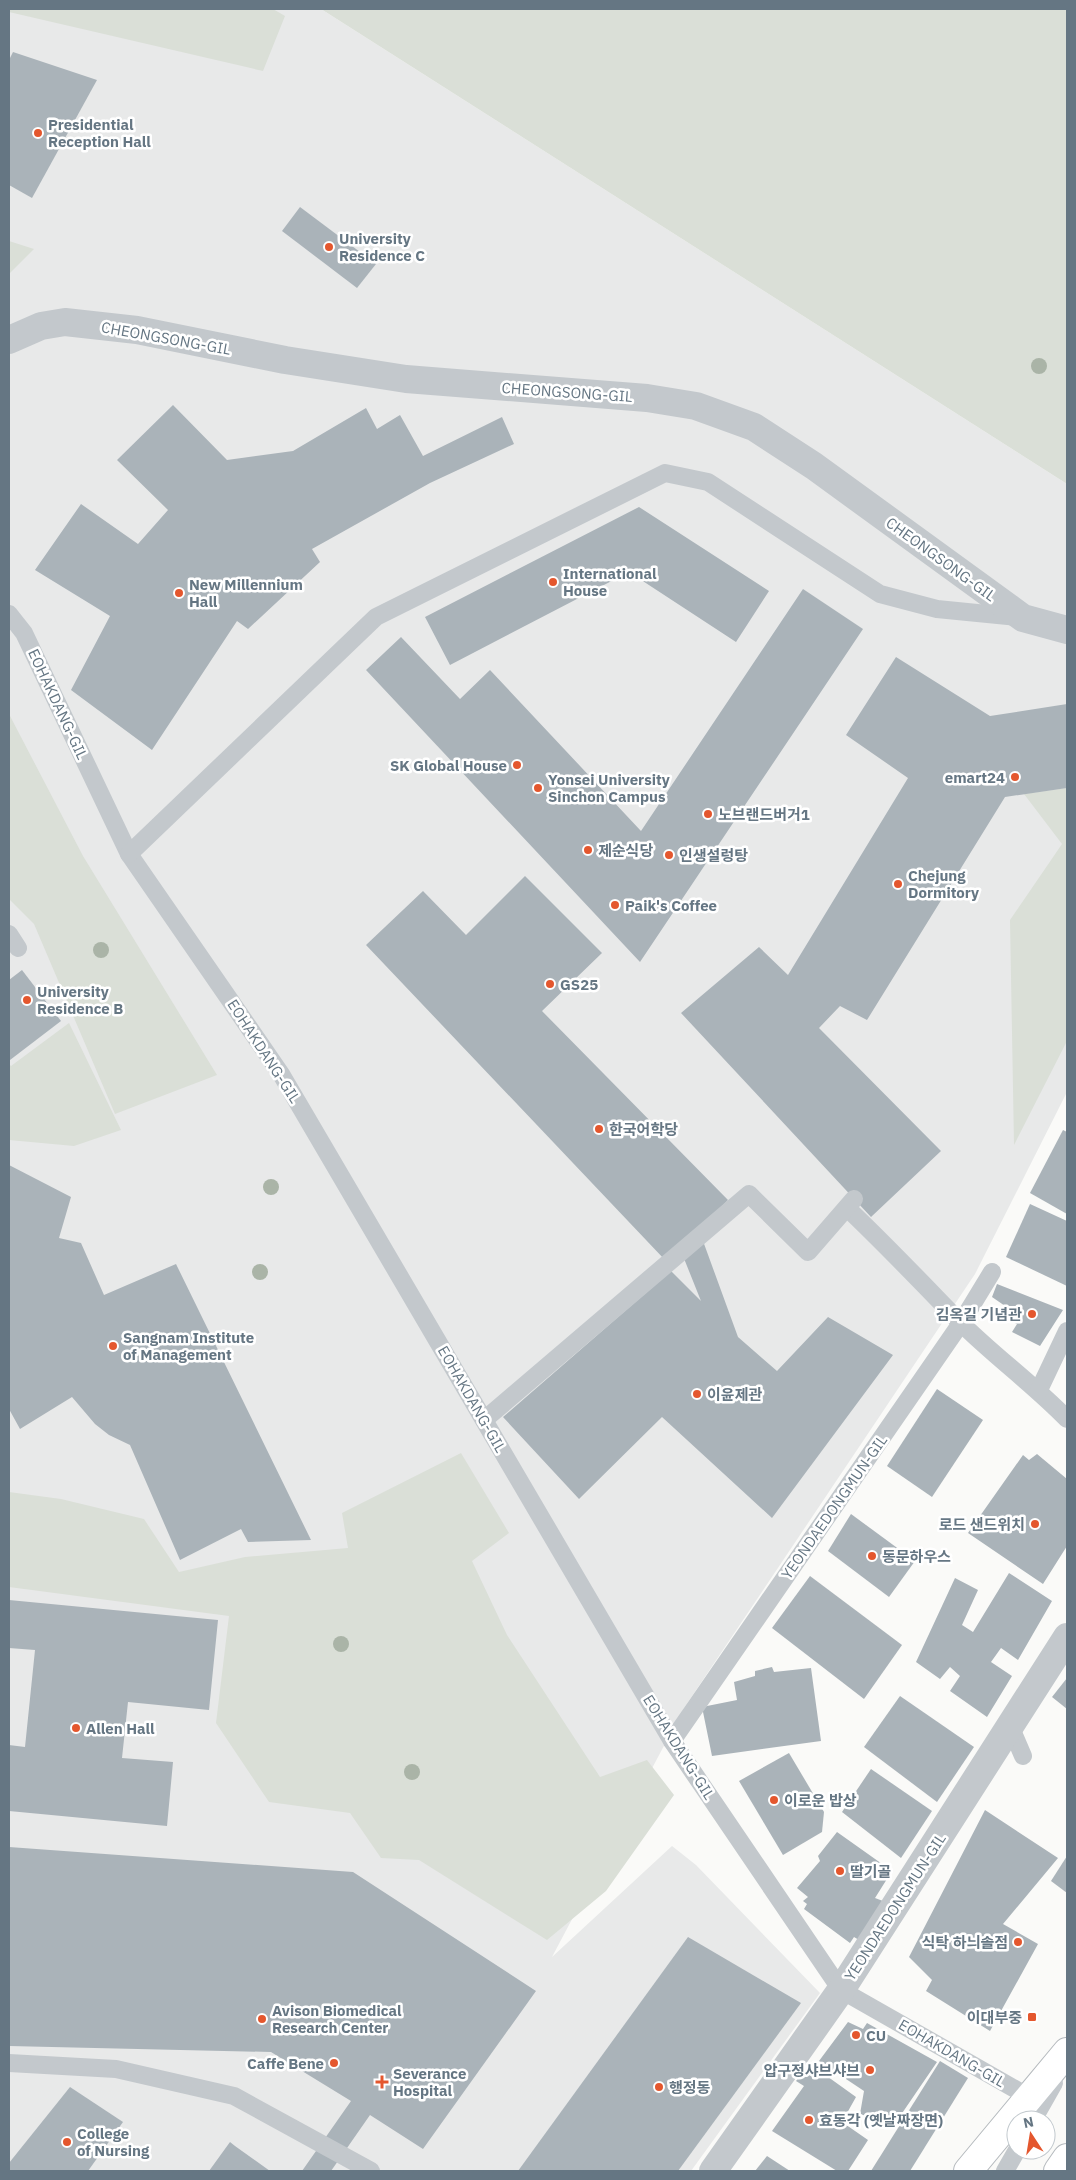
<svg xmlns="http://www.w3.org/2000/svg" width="1076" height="2180" font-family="'IBM Plex Sans','Noto Sans KR',sans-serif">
	<rect width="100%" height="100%" fill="#fafaf8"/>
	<path fill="#e8e9e9" d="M9 9H321L1067 484V1092L975 1274 684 1708 552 1957 672 1846 696 1865 820 1993 691 2171H9Z"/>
	<g fill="#dadfd7">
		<path d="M9 9H273L285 16 263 71 9 12Z"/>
		<path d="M321 9H1067V484Z"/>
		<path d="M9 241 34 249 9 274Z"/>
		<path d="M9 714 83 856 217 1075 115 1114 34 924 9 899Z"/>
		<path d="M1067 788V1041L1014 1145 1010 920 1062 844 1024 794Z"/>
		<path d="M69 1023 121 1130 74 1146 9 1140V1064L11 1066Z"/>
		<path d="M461 1453 509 1533 472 1561 507 1635 600 1777 647 1760 674 1795 606 1891 547 1940 419 1860 381 1858 350 1813 269 1802 216 1723 229 1616 9 1587V1492L61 1499 144 1519 179 1572 245 1557 348 1548 342 1513Z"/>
	</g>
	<g fill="#aab3b9">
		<path d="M13 52 97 80 32 198 9 185V60Z"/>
		<path d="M300 207 376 264 357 288 282 231Z"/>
		<path d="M173 405 227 460 293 451 366 408 377 429 400 415 423 456 502 417 514 444 430 483 312 549 320 562 248 629 237 621 152 750 71 690 110 616 35 570 81 504 138 544 168 510 117 460Z"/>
		<path d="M639 507 769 591 736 642 629 572 450 665 425 617Z"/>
		<path d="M803 589 863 629 640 962 366 670 401 637 460 699 490 670 641 831Z"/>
		<path d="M896 657 990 716 1067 704V788L1005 797 867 1020 840 1006 819 1028 941 1151 871 1217 681 1013 759 947 788 975 908 778 846 735Z"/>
		<path d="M525 876 602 953 542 1011 728 1200 699 1230 738 1337 777 1371 828 1317 893 1355 772 1518 662 1417 579 1499 503 1417 671 1271 701 1301 679 1246 665 1260 366 945 423 891 466 935Z"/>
		<path d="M22 970 61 1021 10 1060 9 980Z"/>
		<path d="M1063 1130 1067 1132V1214L1030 1193Z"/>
		<path d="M9 1165 71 1197 59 1238 81 1243 104 1295 176 1264 311 1540 248 1542 241 1529 180 1560 130 1445 109 1435 95 1424 72 1397 20 1429 9 1409Z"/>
		<path d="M1030 1204 1067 1221V1286L1006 1257Z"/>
		<path d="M997 1284 1063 1310 1040 1346 1012 1332 1017 1324 1000 1317 1008 1308 992 1297Z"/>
		<path d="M937 1389 983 1420 932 1497 887 1466Z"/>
		<path d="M1037 1454 1067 1479V1546L1043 1584 968 1533 1023 1455 1029 1460Z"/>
		<path d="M851 1514 915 1561 889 1597 828 1551Z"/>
		<path d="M1009 1573 1052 1601 1018 1660 1001 1648 991 1662 1012 1676 987 1717 950 1691 960 1676 950 1667 940 1679 916 1662 955 1578 978 1590 962 1625 973 1632Z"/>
		<path d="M810 1576 902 1645 864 1699 772 1628Z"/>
		<path d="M9 1600 218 1620 209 1710 128 1702 122 1758 173 1762 167 1826 9 1811V1745L25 1747 35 1650 9 1648Z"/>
		<path d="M772 1667 774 1672 811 1668 821 1741 712 1756 702 1707 737 1700 734 1682 755 1676V1671Z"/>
		<path d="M1067 1678V1709L1052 1697Z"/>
		<path d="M900 1696 974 1747 937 1802 864 1747Z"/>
		<path d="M789 1753 824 1812 822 1832 783 1855 739 1781Z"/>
		<path d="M871 1769 932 1811 901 1858 842 1812Z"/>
		<path d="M985 1810 1058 1858 1003 1924 1038 1944 990 2031 926 1991 932 1980 909 1957Z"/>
		<path d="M837 1832 892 1871 875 1898 883 1901 859 1940 854 1937 850 1943 804 1909 807 1904 803 1901 808 1897 797 1888 820 1861 818 1856Z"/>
		<path d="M9 1847 353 1872 536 1991 423 2149 370 2115 331 2171H302L351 2101 271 2052 9 2046Z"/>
		<path d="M1067 1856V1893L1051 1881Z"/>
		<path d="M688 1937 801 2003 678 2171H518Z"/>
		<path d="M848 2022 863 2029 867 2023 937 2062 894 2125 860 2114 864 2091 819 2061Z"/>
		<path d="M940 2061 968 2078 910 2171H871Z"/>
		<path d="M810 2064 856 2097 842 2122 868 2140 848 2171H837L772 2131 804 2086 796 2081Z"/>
		<path d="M70 2087 123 2122 88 2171H9V2163Z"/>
		<path d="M230 2142 235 2146 270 2171H209Z"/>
		<path d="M767 2156 790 2171H755Z"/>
	</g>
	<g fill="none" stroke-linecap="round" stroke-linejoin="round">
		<g stroke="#b5babe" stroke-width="30">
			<g id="primary">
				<path d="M968 2171 1067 2052"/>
				<path d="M1058 2171 1067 2158"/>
			</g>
		</g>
		<g stroke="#c3c8cc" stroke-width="18">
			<path d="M9 614 24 633 129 854 281 1074 672 1741 841 1990 1029 2097"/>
			<path d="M129 854 376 617 665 473 708 482 880 594 937 609 1018 617"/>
			<path d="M9 934 18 948"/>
			<path d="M847 1208C886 1245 923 1284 960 1322 994 1356 1033 1384 1067 1419"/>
			<path d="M1039 1390 1067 1331"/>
			<path d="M484 1420 749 1194 808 1252 854 1199"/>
			<path d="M1011 1728 1023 1756"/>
			<path d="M672 1741 961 1323 992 1272"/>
			<path d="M9 2063 116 2069 234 2096 371 2171"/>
			<path d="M1033 2120 1054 2083"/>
			<path d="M1005 2171 1017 2150"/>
		</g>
		<g stroke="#c3c8cc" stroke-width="28">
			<path d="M9 340 41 326 65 322 137 330 285 360 406 379 647 398 696 406 754 427 814 466 1023 618 1067 630"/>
			<path d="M713 2171 841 1990 1067 1637"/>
		</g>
		<use href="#primary" stroke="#fff" stroke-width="28"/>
	</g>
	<g fill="#aab4a7">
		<circle cx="1039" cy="366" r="8"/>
		<circle cx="101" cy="950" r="8"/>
		<circle cx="271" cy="1187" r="8"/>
		<circle cx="260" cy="1272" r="8"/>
		<circle cx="341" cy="1644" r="8"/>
		<circle cx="412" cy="1772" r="8"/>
	</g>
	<g fill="#e4572e" stroke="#fff" stroke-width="2">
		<circle cx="38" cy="133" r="5"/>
		<circle cx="329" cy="247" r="5"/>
		<circle cx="553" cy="582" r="5"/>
		<circle cx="179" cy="593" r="5"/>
		<circle cx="517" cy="765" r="5"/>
		<circle cx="1015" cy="777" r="5"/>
		<circle cx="538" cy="788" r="5"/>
		<circle cx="708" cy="814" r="5"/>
		<circle cx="588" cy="850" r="5"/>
		<circle cx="669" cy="855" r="5"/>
		<circle cx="898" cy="884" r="5"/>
		<circle cx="615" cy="905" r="5"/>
		<circle cx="550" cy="984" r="5"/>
		<circle cx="27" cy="1000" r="5"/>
		<circle cx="599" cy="1129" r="5"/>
		<circle cx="1032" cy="1314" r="5"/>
		<circle cx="113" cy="1346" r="5"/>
		<circle cx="697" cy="1394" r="5"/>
		<circle cx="1035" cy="1524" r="5"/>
		<circle cx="872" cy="1556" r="5"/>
		<circle cx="76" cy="1728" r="5"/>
		<circle cx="774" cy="1800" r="5"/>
		<circle cx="840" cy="1871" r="5"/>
		<circle cx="1018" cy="1942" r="5"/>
		<rect x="1027" y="2012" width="10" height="10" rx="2.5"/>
		<circle cx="262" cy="2019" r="5"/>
		<circle cx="856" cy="2035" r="5"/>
		<circle cx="334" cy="2063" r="5"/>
		<circle cx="870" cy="2070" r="5"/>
		<path d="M379.5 2074.5h5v5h5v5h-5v5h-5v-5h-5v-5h5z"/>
		<circle cx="659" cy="2087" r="5"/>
		<circle cx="809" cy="2120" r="5"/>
		<circle cx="67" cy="2142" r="5"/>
	</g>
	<g text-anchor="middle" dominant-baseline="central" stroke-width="5" stroke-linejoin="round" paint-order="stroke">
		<g font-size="15" font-weight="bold" fill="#657683" stroke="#fff" text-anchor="start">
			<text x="48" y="124">Presidential<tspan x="48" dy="17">Reception Hall</tspan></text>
			<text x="339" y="238">University<tspan x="339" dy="17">Residence C</tspan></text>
			<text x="563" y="573">International<tspan x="563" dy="17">House</tspan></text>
			<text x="189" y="584">New Millennium<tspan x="189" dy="17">Hall</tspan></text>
			<text x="507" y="765" text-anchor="end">SK Global House</text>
			<text x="1005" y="777" text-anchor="end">emart24</text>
			<text x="548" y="779">Yonsei University<tspan x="548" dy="17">Sinchon Campus</tspan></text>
			<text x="718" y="814">노브랜드버거1</text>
			<text x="598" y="850">제순식당</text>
			<text x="679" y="855">인생설렁탕</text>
			<text x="908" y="875">Chejung<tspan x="908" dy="17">Dormitory</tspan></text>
			<text x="625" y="905">Paik's Coffee</text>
			<text x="560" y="984">GS25</text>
			<text x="37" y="991">University<tspan x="37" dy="17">Residence B</tspan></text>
			<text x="609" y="1129">한국어학당</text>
			<text x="1022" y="1314" text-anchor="end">김옥길 기념관</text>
			<text x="123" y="1337">Sangnam Institute<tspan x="123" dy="17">of Management</tspan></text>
			<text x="707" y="1394">이윤제관</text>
			<text x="1025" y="1524" text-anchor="end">로드 샌드위치</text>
			<text x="882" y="1556">동문하우스</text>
			<text x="86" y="1728">Allen Hall</text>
			<text x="784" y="1800">이로운 밥상</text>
			<text x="850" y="1871">딸기골</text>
			<text x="1008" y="1942" text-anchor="end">식탁 하늬솔점</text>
			<text x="272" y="2010">Avison Biomedical<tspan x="272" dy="17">Research Center</tspan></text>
			<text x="1022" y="2017" text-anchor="end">이대부중</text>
			<text x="866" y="2035">CU</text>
			<text x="324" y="2063" text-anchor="end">Caffe Bene</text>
			<text x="860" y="2070" text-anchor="end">압구정샤브샤브</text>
			<text x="393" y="2073">Severance<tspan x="393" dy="17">Hospital</tspan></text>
			<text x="669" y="2087">행정동</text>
			<text x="819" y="2120">효동각 (옛날짜장면)</text>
			<text x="77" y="2133">College<tspan x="77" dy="17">of Nursing</tspan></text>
		</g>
		<g font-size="15" fill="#657683" stroke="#fff">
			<text transform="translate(166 338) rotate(10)">CHEONGSONG-GIL</text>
			<text transform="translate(567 392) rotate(4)">CHEONGSONG-GIL</text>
			<text transform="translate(941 559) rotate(36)">CHEONGSONG-GIL</text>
			<text transform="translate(58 704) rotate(65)">EOHAKDANG-GIL</text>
			<text transform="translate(264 1051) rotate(57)">EOHAKDANG-GIL</text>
			<text transform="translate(472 1399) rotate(60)">EOHAKDANG-GIL</text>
			<text transform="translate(834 1507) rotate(-55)">YEONDAEDONGMUN-GIL</text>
			<text transform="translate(679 1747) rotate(58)">EOHAKDANG-GIL</text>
			<text transform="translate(895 1907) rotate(-57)">YEONDAEDONGMUN-GIL</text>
			<text transform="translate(952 2053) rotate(30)">EOHAKDANG-GIL</text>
		</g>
	</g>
	<rect width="1076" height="2180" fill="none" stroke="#657683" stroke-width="20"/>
	<g transform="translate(1031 2135) rotate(348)"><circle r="24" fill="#ffffff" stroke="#c1c8cd"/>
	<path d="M0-4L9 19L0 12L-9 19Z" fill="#e4572e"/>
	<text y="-8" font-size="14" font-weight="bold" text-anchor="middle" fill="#657683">N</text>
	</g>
</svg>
